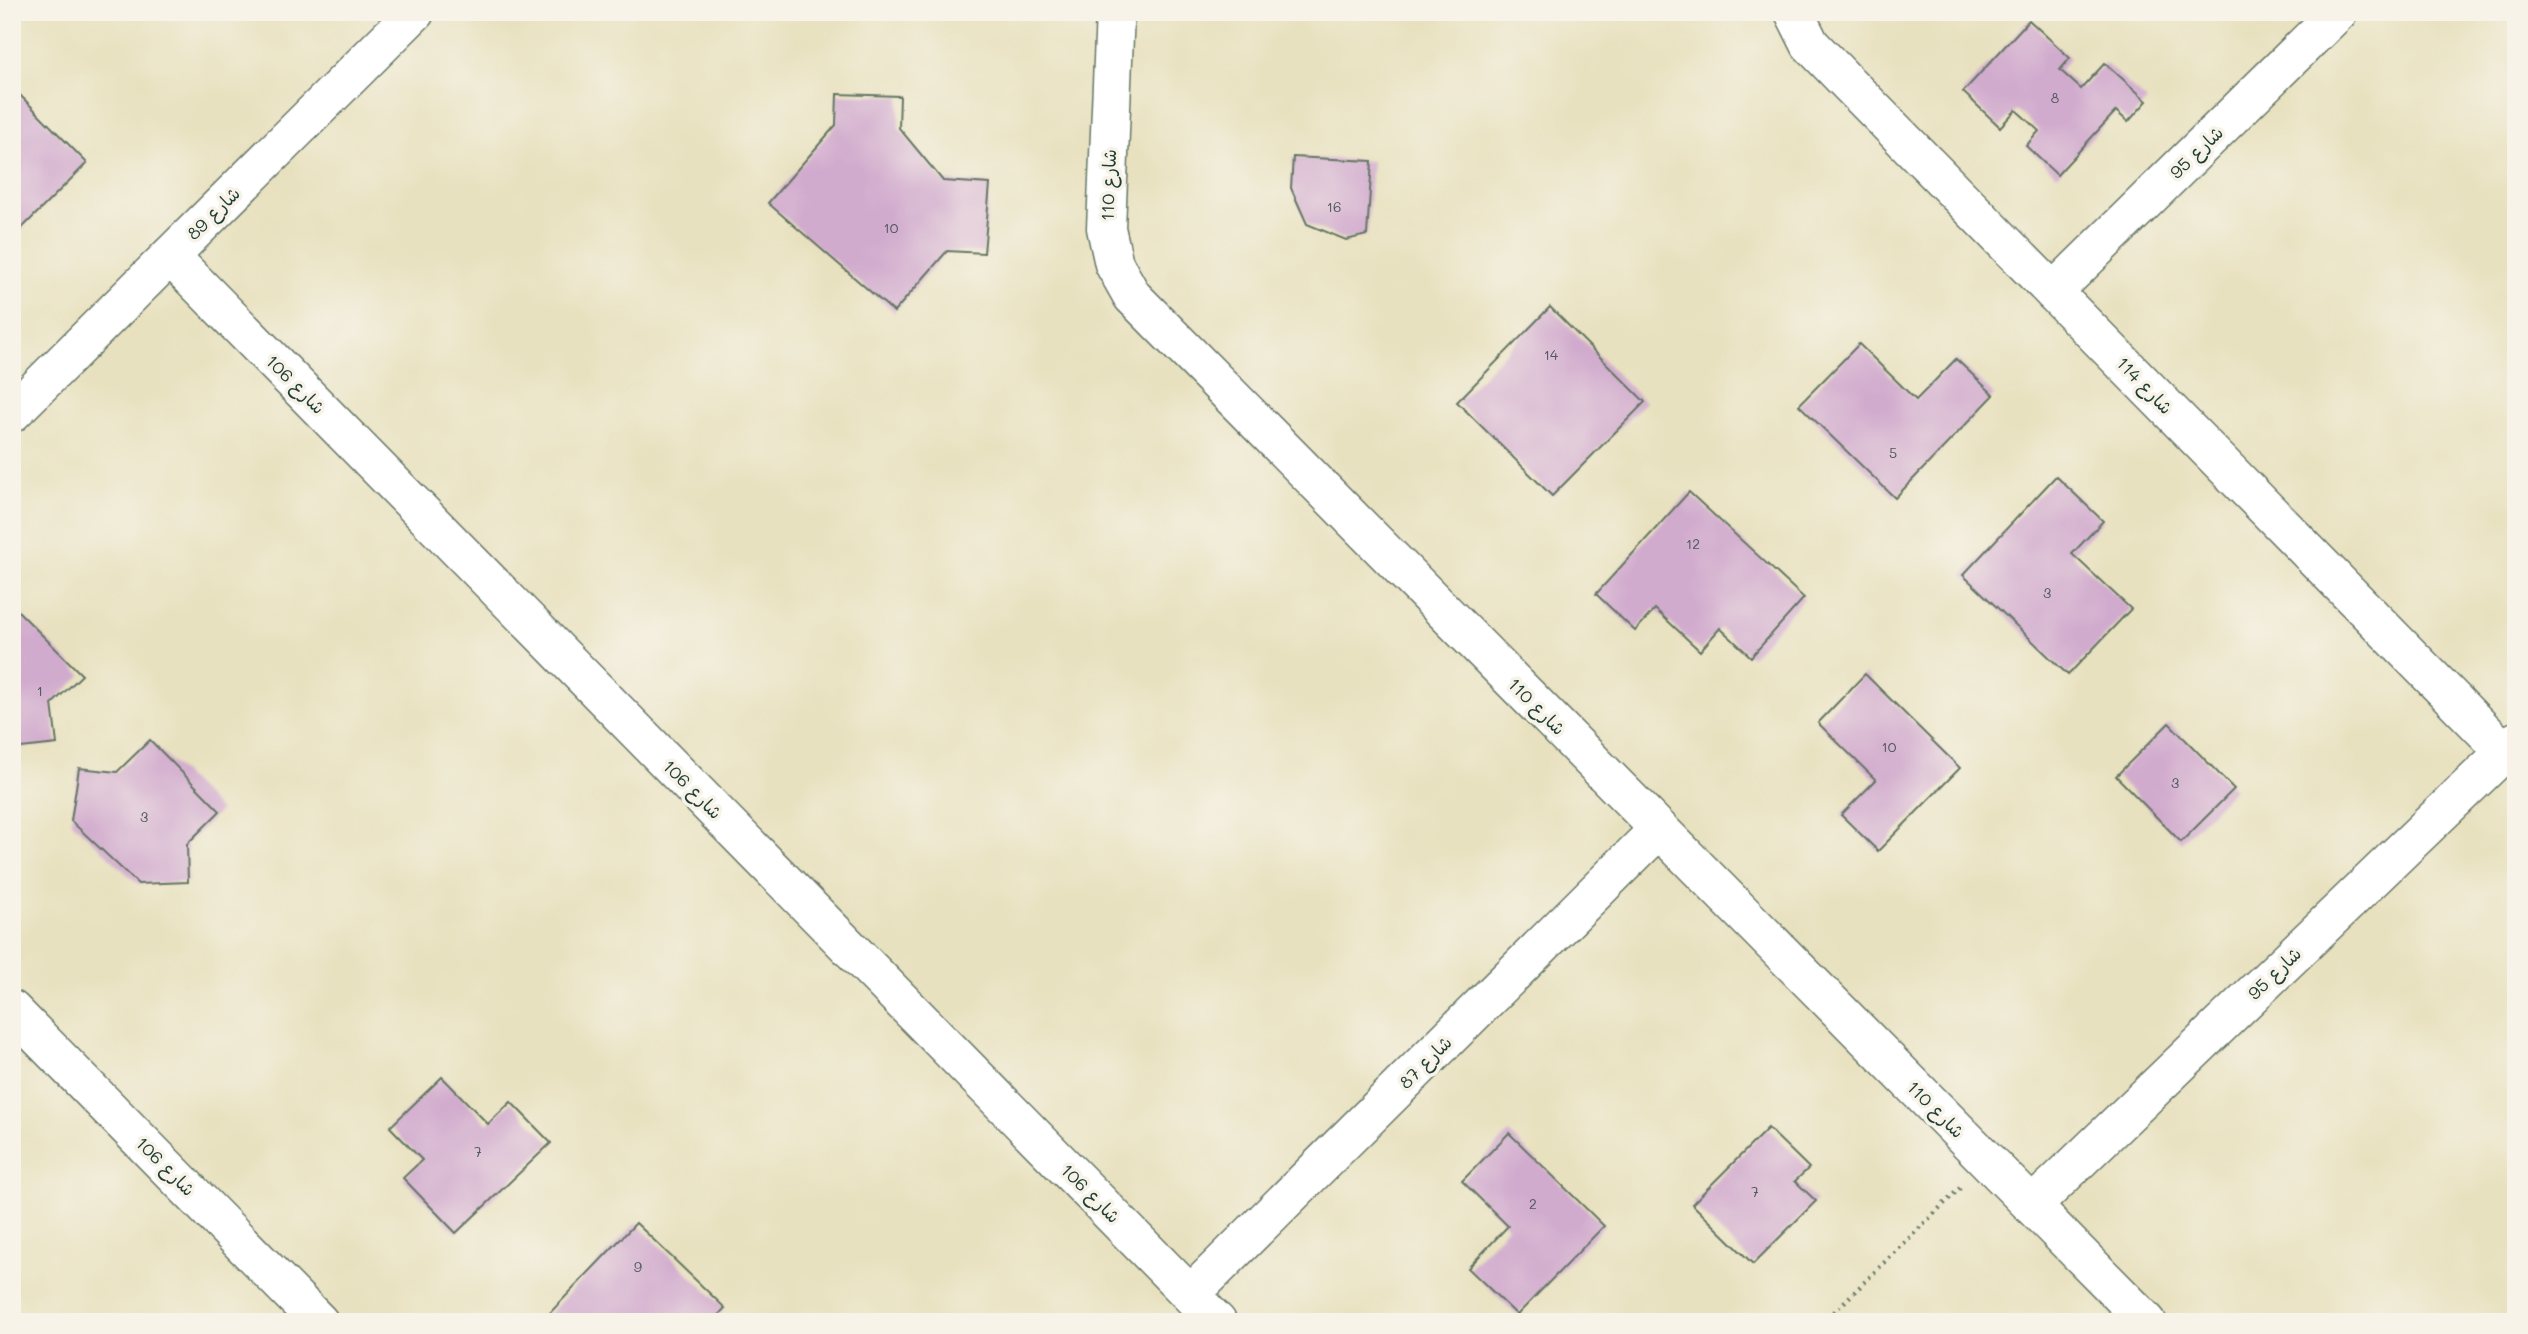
<svg xmlns="http://www.w3.org/2000/svg" width="2528" height="1334" font-family="Mali,'Playpen Sans Arabic',sans-serif">
	<rect width="100%" height="100%" fill="#f7f3e8"/>
	<filter id="ink" filterUnits="userSpaceOnUse"><feTurbulence type="fractalNoise" baseFrequency=".0143" numOctaves="2"/><feDisplacementMap in="SourceGraphic" scale="14" xChannelSelector="R" yChannelSelector="G"/><feConvolveMatrix kernelMatrix="1 2 1 2 8 2 1 2 1" color-interpolation-filters="sRGB"/></filter>
	<filter id="wash" filterUnits="userSpaceOnUse"><feTurbulence type="fractalNoise" baseFrequency=".00686" numOctaves="4" result="noise"/><feDisplacementMap in="SourceGraphic" scale="28" xChannelSelector="R" yChannelSelector="G"/><feGaussianBlur stdDeviation="1.57" result="paint"/><feColorMatrix in="noise" values="0 0 0 0 0 0 0 0 0 0 0 0 0 0 0 0 0 1.4 0 .05"/><feComposite in="paint" operator="in"/></filter>
	<g filter="url(#wash)">
		<rect width="100%" height="100%" fill="#e8e1bf"/>
		<g id="blocks">
			<g fill="#d1abce">
				<path d="M2029 20 2070 58 2060 70 2081 89 2105 63 2147 101 2128 122 2116 111 2057 175 2026 146 2039 131 2016 110 2000 127 1963 92Z"/>
				<path d="M12 87 87 163 12 238Z"/>
				<path d="M837 94 900 96 899 128 943 181 990 184 984 253 947 251 894 312 768 203 836 125Z"/>
				<path d="M1293 157 1372 161 1367 235 1346 240 1307 224 1291 188Z"/>
				<path d="M1550 307 1645 402 1552 496 1457 402Z"/>
				<path d="M1859 344 1916 400 1956 359 1994 395 1895 498 1799 405Z"/>
				<path d="M2056 476 2103 521 2072 554 2131 609 2068 675 1963 575Z"/>
				<path d="M1689 492 1804 598 1751 657 1720 628 1700 651 1655 609 1635 631 1596 594Z"/>
				<path d="M12 605 82 675 52 704 57 744 12 749Z"/>
				<path d="M1865 674 1960 768 1878 851 1841 815 1876 780 1818 723Z"/>
				<path d="M2169 723 2234 789 2181 842 2116 776Z"/>
				<path d="M150 740 220 811 187 844 188 882 138 884 71 821 79 768 117 772Z"/>
				<path d="M442 1077 488 1124 511 1102 551 1143 456 1233 403 1178 422 1160 390 1127Z"/>
				<path d="M1768 1128 1809 1168 1795 1181 1816 1201 1753 1264 1692 1204Z"/>
				<path d="M1509 1133 1604 1226 1517 1315 1468 1268 1508 1226 1462 1181Z"/>
				<path d="M636 1223 725 1308 712 1322H546L544 1319Z"/>
			</g>
		</g>
	</g>
	<g filter="url(#ink)">
		<use href="#blocks" fill-opacity="0" stroke="#657665" stroke-width="2"/>
		<g fill="none" stroke-linecap="round" stroke-linejoin="round">
			<g stroke="#657665" stroke-width="41">
				<g id="street">
					<path d="M1115 12 1106 228 1114 264 1132 296 2147 1322"/>
					<path d="M1794 12 1810 44 1841 76 2505 752"/>
					<path d="M170 256 1217 1322"/>
					<path d="M2053 292 2338 12"/>
					<path d="M12 413 415 12"/>
					<path d="M12 1010 319 1322"/>
					<path d="M2032 1206 2516 741"/>
					<path d="M1191 1294 1659 829"/>
				</g>
			</g>
			<path stroke="#657665" stroke-width="4.5" stroke-dasharray="2 5" stroke-linecap="butt" d="M1824 1322 1960 1188"/>
			<use href="#street" stroke="#fff" stroke-width="38"/>
		</g>
	</g>
	<g text-anchor="middle" dominant-baseline="central" stroke-width="7" stroke-linejoin="round" paint-order="stroke">
		<g font-size="14" fill="#4c585a">
			<text x="2055" y="97">8</text>
			<text x="1334" y="206">16</text>
			<text x="891" y="227">10</text>
			<text x="1551" y="354">14</text>
			<text x="1893" y="452">5</text>
			<text x="1693" y="543">12</text>
			<text x="2047" y="592">3</text>
			<text x="40" y="690">1</text>
			<text x="1889" y="746">10</text>
			<text x="2175" y="782">3</text>
			<text x="144" y="816">3</text>
			<text x="478" y="1151">7</text>
			<text x="1755" y="1191">7</text>
			<text x="1533" y="1203">2</text>
			<text x="638" y="1266">9</text>
		</g>
		<g font-size="18" fill="#1f3d34" stroke="#f7f3e8">
			<text transform="translate(2196 152) rotate(-44)">شارع 95</text>
			<text transform="translate(1108 185) rotate(-88)">شارع 110</text>
			<text transform="translate(213 213) rotate(-45)">شارع 89</text>
			<text transform="translate(296 384) rotate(45)">شارع 106</text>
			<text transform="translate(2145 385) rotate(46)">شارع 114</text>
			<text transform="translate(1537 706) rotate(45)">شارع 110</text>
			<text transform="translate(693 789) rotate(45)">شارع 106</text>
			<text transform="translate(2274 973) rotate(-44)">شارع 95</text>
			<text transform="translate(1425 1062) rotate(-45)">شارع 87</text>
			<text transform="translate(1936 1109) rotate(45)">شارع 110</text>
			<text transform="translate(166 1166) rotate(45)">شارع 106</text>
			<text transform="translate(1091 1193) rotate(45)">شارع 106</text>
		</g>
	</g>
	<rect width="2528" height="1334" fill="none" stroke="#f7f3e8" stroke-width="42"/>
</svg>
